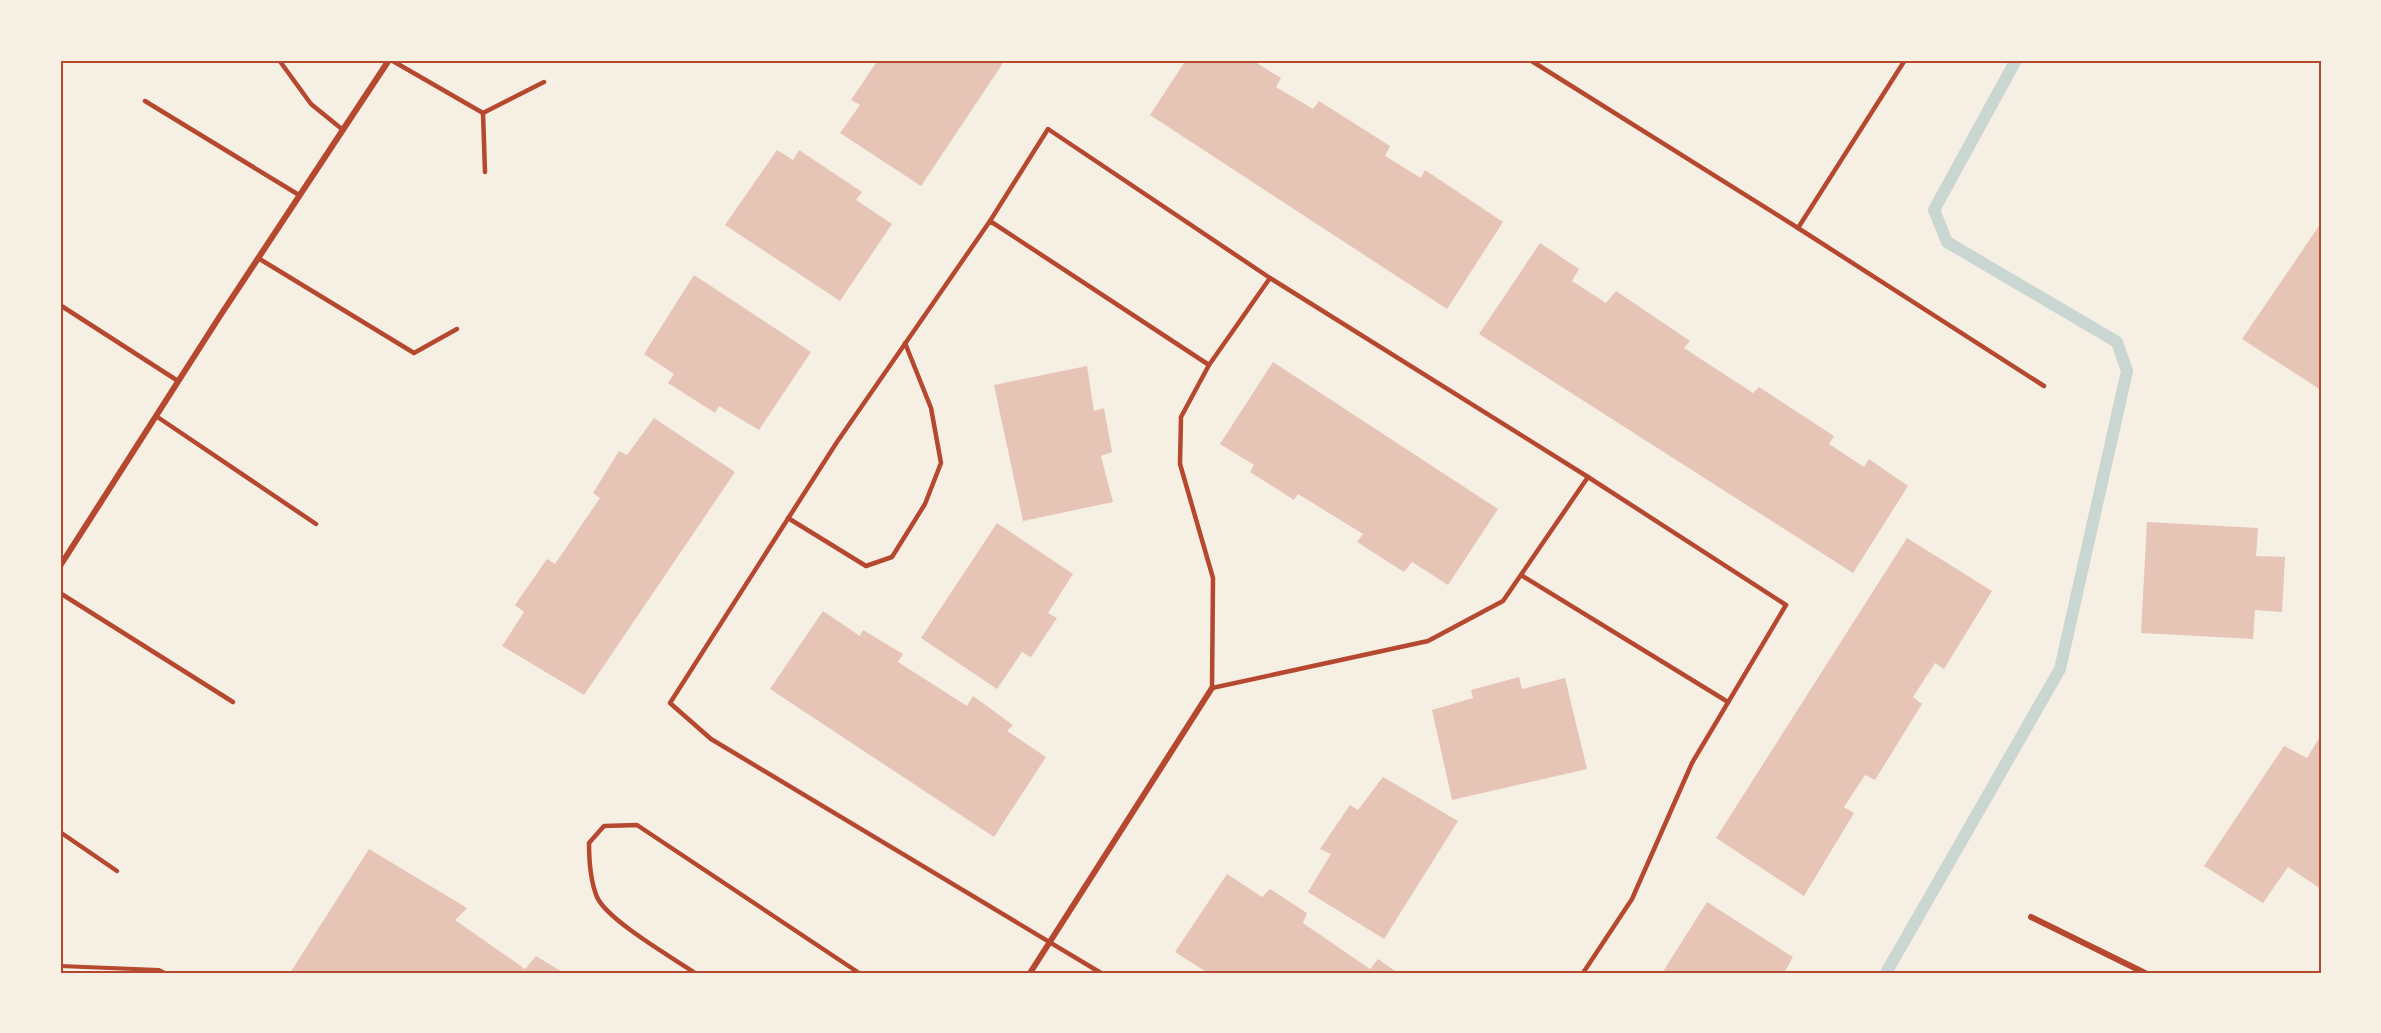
<svg xmlns="http://www.w3.org/2000/svg" width="2381" height="1033" font-family="'DM Sans',sans-serif">
	<rect width="100%" height="100%" fill="#f6efe4"/>
	<g fill="none" stroke-linecap="round" stroke-linejoin="round">
		<path stroke="#c9d6d2" stroke-width="12" d="M1886 973 2060 669 2127 371 2117 342 1947 242 1934 210 2016 60"/>
	</g>
	<g fill="#e6c5b7">
		<path d="M878 60H1005L921 186 840 133 860 105 851 100Z"/>
		<path d="M1186 60H1252L1281 78 1276 87 1313 109 1319 101 1390 146 1385 156 1421 178 1425 170 1503 222 1447 309 1150 115Z"/>
		<path d="M777 150 793 160 799 150 862 192 856 200 892 224 840 301 725 225Z"/>
		<path d="M2321 223V390L2242 339Z"/>
		<path d="M1540 243 1579 269 1572 281 1606 303 1616 291 1690 341 1684 348 1753 393 1759 387 1834 436 1829 444 1864 467 1869 459 1908 486 1853 573 1479 334Z"/>
		<path d="M694 275 811 352 759 430 719 406 715 413 668 383 674 374 644 354Z"/>
		<path d="M1273 362 1498 509 1448 585 1412 562 1404 572 1357 542 1363 534 1298 494 1294 500 1250 472 1254 465 1220 444Z"/>
		<path d="M1087 366 1094 411 1104 408 1112 452 1101 456 1113 502 1023 521 994 385Z"/>
		<path d="M654 418 735 472 584 695 502 646 524 612 515 605 547 559 555 564 600 498 593 493 619 451 627 455Z"/>
		<path d="M2147 522 2258 528 2256 556 2285 557 2282 612 2255 610 2253 639 2141 633Z"/>
		<path d="M997 523 1073 574 1048 613 1057 618 1031 657 1022 652 997 689 921 638Z"/>
		<path d="M1907 538 1992 591 1944 669 1935 663 1913 697 1922 704 1875 780 1865 775 1844 807 1854 813 1804 896 1716 838Z"/>
		<path d="M823 611 860 636 863 630 903 654 898 662 967 706 973 696 1013 725 1007 731 1046 757 994 837 770 689Z"/>
		<path d="M1519 677 1522 689 1565 678 1587 769 1452 800 1432 710 1473 698 1471 690Z"/>
		<path d="M2321 735V889L2288 867 2263 903 2204 866 2284 746 2307 758Z"/>
		<path d="M1383 777 1458 821 1384 939 1308 892 1331 854 1320 849 1350 805 1358 810Z"/>
		<path d="M369 849 467 908 455 920 525 969 536 956 564 973H290Z"/>
		<path d="M1227 874 1262 897 1270 889 1307 913 1303 923 1370 969 1378 959 1398 973H1208L1175 952Z"/>
		<path d="M1707 902 1793 957 1784 973H1662Z"/>
	</g>
	<g fill="none" stroke-linecap="round" stroke-linejoin="round">
		<path stroke="#b5482f" stroke-width="4" d="M60 966 159 970 165 973"/>
		<g stroke="#b5482f" stroke-width="4.5">
			<path d="M279 60 311 104 343 130"/>
			<path d="M391 60 483 113 544 82"/>
			<path d="M1530 60 1798 228"/>
			<path d="M1905 60 1798 228 2044 386"/>
			<path d="M145 101 299 195"/>
			<path d="M483 113 485 172"/>
			<path d="M990 221 1048 129 1270 278"/>
			<path d="M258 258 414 353 457 329"/>
			<path d="M60 305 178 381"/>
			<path d="M1209 365 1270 278 1588 477"/>
			<path d="M156 416 316 524"/>
			<path d="M788 518 866 566 892 557 925 504 941 463 931 408 905 343"/>
			<path d="M1521 575 1728 702"/>
			<path d="M60 593 233 702"/>
			<path d="M60 832 117 871"/>
			<path d="M695 973C673 958 607 920 597 897 590 880 589 861 589 843L604 826 637 825 859 973"/>
			<path d="M1101 973 711 739 670 703 837 442 990 221 1209 365 1181 417 1180 464 1213 578 1212 688 1428 641 1503 601 1588 477 1786 605 1692 763 1632 899 1583 973"/>
		</g>
		<g stroke="#b5482f" stroke-width="6">
			<path d="M60 566 220 316 389 60"/>
			<path d="M2031 917 2145 973"/>
			<path d="M1030 973 1212 688"/>
		</g>
	</g>
	<rect width="2381" height="1033" fill="none" stroke="#f6efe4" stroke-width="123"/>
	<rect x="62" y="62" width="2258" height="910" fill="none" stroke="#b5482f" stroke-width="2"/>
</svg>
